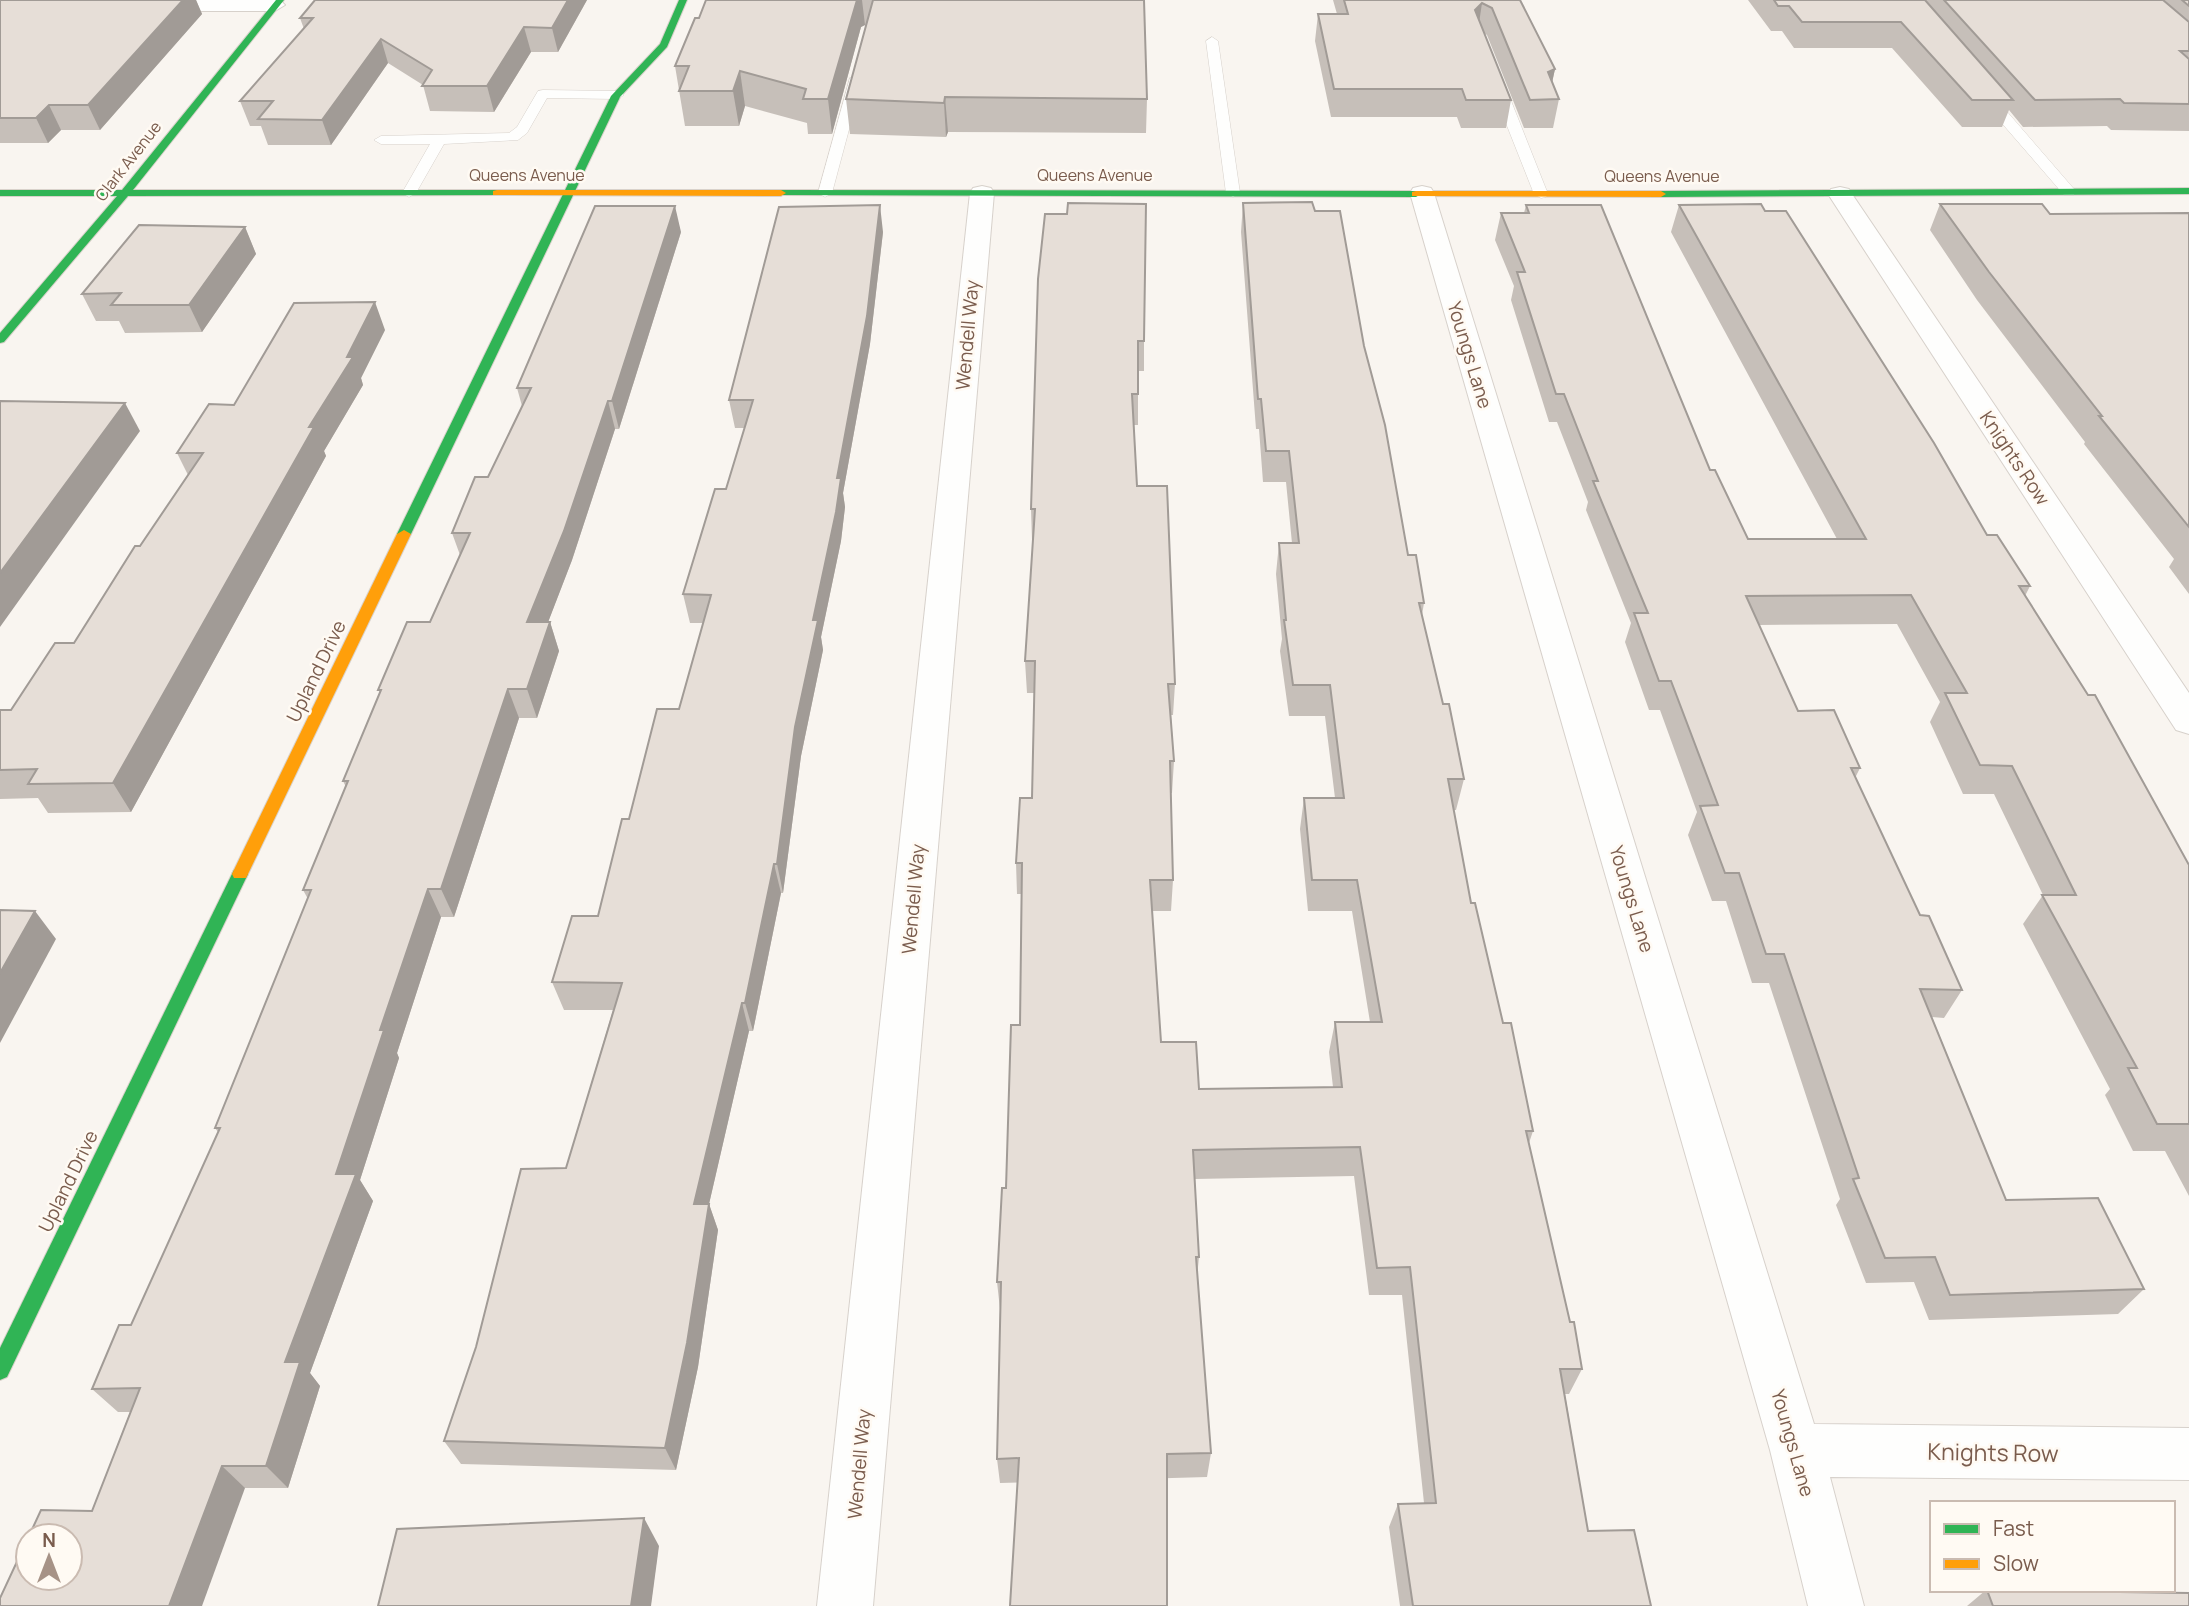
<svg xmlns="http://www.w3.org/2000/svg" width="2189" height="1606" font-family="Manrope,sans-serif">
	<rect width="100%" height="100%" fill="#f9f5f0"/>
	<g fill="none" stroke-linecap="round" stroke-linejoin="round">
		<g stroke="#d7d1cb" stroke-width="1">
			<g id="lane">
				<path d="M1212 37 1218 41 1240 193 1233 197 1226 193 1206 41Z"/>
				<path d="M850 78 862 81 832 193 825 197 818 193Z"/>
				<path d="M1497 79 1504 83 1548 194 1546 197 1541 198 1534 194 1490 83Z"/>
				<path d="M543 90 617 91 624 95 617 99 547 98 527 133 518 140 444 144 416 193 409 197 402 193 430 144H381L374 140 381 136 509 133 517 127 538 91Z"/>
				<path d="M1980 92H1990L2074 189V195H2064L1980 98Z"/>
			</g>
		</g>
		<g stroke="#d7d1cb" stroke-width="2">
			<g id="street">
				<path d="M140 0H280L285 5 275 11H145L135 5Z"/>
				<path d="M982 186 991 188 994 193 873 1606H817L970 193 973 188Z"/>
				<path d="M1422 186 1431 188 1434 193 1814 1424 2189 1428V1480L1830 1477 1864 1606H1808L1770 1450 1410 193 1413 188Z"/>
				<path d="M1840 187 1849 189 1852 194 2189 693V734L2176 730 1828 194 1831 189Z"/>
			</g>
		</g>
		<g stroke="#d9d2cb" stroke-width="2">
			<g id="fast">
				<path d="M276 0H284L133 190H497L501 191V195L128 196 4 342 0 343V333L117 196H0V190H122Z"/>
				<path d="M679 0H687L667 47 620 97 411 534 404 538 399 537 397 534 611 96 660 44Z"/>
				<path d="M2189 188V194L1661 197 1656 194 1661 191Z"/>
				<path d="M781 190 1416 191 1421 194 1416 197 777 195V191Z"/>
				<path d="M240 868 246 870 248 874 7 1377 0 1380V1348L232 874 234 870Z"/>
			</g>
		</g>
		<g stroke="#d9d2cb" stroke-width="2">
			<g id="slow">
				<path d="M497 190H781L786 193 781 196 493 195V191Z"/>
				<path d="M1416 191H1661L1666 194 1661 197 1412 196V192Z"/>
				<path d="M404 530 411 534 248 874 246 878H234L232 874 397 534Z"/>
			</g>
		</g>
		<use href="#lane" fill="#fefefd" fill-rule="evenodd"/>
		<use href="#street" fill="#fefefd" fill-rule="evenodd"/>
		<use href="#fast" fill="#30b455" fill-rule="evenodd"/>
		<use href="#slow" fill="#ff9f0a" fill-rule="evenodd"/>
	</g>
	<g fill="#c6bfb9">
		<path d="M0 0H196L202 14 100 130H61L48 143H0Z"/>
		<path d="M587 0 558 52H531L494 112 430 111 423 85 388 63 331 145H268L261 126H250L240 101 304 29 300 18Z"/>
		<path d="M706 0H1144L1147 99 1146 133 948 132 946 137 850 134 846 99 866 26 865 25 861 27 832 134H808L807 123 745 106 739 126H685L675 66 699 18Z"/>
		<path d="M1333 0H1520L1555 69 1552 82 1559 99 1553 128H1524L1487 35 1484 33 1511 100 1506 128H1461L1457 117H1331L1315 41 1318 14H1337Z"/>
		<path d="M1748 0H2189V131L2111 130 2107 126 2023 127 2009 110 2002 127H1962L1892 48H1794L1782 31H1771Z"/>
		<path d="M1243 203 1315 211 1364 346 1408 555 1424 603 1422 615 1443 704 1464 779 1456 810H1454L1471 903 1503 1023 1533 1131 1529 1143 1570 1322 1582 1369 1569 1394H1565L1588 1531 1651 1606H1400L1389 1527 1398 1504 1424 1503 1402 1295H1369L1354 1176 1195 1179 1199 1257 1197 1277 1211 1453 1207 1477 1000 1483 997 1459 1000 1309 997 1282 1020 1025 1021 894H1017L1016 863 1032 798 1034 693H1027L1025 661 1033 540H1032L1031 509 1038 279 1144 341V371H1138V425H1134L1137 486 1175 684 1173 715H1171L1174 761 1172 793H1171L1173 880 1171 911H1152L1161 1042 1199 1089 1333 1087 1329 1052 1335 1022H1370L1352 911H1308L1300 829 1304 798H1335L1325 716H1289L1280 651 1282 639 1276 574 1279 543H1292L1286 482H1263L1259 429H1256L1241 232Z"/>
		<path d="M1940 204 2050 214 2189 213V594L2169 567 2174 559 2084 444 2085 442 1977 300 1930 230Z"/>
		<path d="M1526 205 1710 470 1748 539H1837L1671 232 1679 205 1987 535 2030 586 2025 596 2189 865V1196L2165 1151H2133L2105 1095 2110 1089 2023 924 2043 895 1994 794H1963L1930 722 1940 702 1897 624 1759 625 1798 711 1860 768 1855 778 1920 915 1962 990 1944 1018 1932 1017 2006 1200 2144 1289 2118 1314 1929 1320 1914 1282 1866 1283 1836 1205 1840 1199 1769 983H1752L1726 901H1712L1688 835 1697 812 1660 710H1649L1625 642 1631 623 1586 510 1588 502 1557 422H1549L1511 300 1514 286 1495 240 1501 213H1524Z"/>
		<path d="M245 227 256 254 202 332 125 333 119 321H96L82 294Z"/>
		<path d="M681 232 619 429H615L572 560 548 622H550L559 651 537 718H519L454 917H441L397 1053 399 1058 360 1180 373 1201 310 1373 320 1386 288 1488H245L92 1511 130 1412H118L92 1389 131 1325 218 1132 215 1128 308 899 303 890 346 787 343 781 380 692 378 690 430 622 460 555 452 533 488 477 522 406 517 388Z"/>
		<path d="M883 232 870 344 843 493 845 507 841 541 821 637 823 650 801 756 783 893H781L753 1031H749L709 1204 718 1230 698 1367 676 1470 461 1464 444 1441 566 1168 613 1010H564L552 982 598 916 629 819 679 709 703 623H690L683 594 726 489 745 428H735L729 400Z"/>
		<path d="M385 330 361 378 363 385 324 451 326 456 131 812 48 813 38 798 0 799V710H11L74 643 188 475 177 453 234 405Z"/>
		<path d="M1986 1590H2038L2189 1606H1967Z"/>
	</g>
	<g fill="#a19b96">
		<path d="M183 0H196L202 14 100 130 88 105Z"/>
		<path d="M568 0H587L558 52 552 28Z"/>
		<path d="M857 0H862L865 25 861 27 832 134 828 99Z"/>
		<path d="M1482 3 1478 30 1475 10Z"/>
		<path d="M524 27 531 52 494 112 487 86Z"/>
		<path d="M381 39 388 63 331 145 322 120Z"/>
		<path d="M1555 69 1549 97 1542 100 1548 72Z"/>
		<path d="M740 71 745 106 739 126 733 91Z"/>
		<path d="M945 97 948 132 946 137 944 103Z"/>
		<path d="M49 105 61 130 48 143 36 118Z"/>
		<path d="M880 205 883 232 870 344 843 493 845 507 841 541 821 637 823 650 801 756 783 893 777 864 795 727 837 478Z"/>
		<path d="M675 206 681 232 619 429 612 401Z"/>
		<path d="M245 227 256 254 202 332 189 305Z"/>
		<path d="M375 302 385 330 361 378 363 385 324 451 326 456 131 812 113 783 309 427Z"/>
		<path d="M608 401 615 429 572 560 537 651 527 622Z"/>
		<path d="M125 403 140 431 0 627V573Z"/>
		<path d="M550 622 559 651 537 718 527 689Z"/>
		<path d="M508 689 519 718 454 917 441 889Z"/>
		<path d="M774 864 781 893 753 1031 745 1003Z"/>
		<path d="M428 889 441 917 397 1053 399 1058 360 1180 373 1201 310 1373 320 1386 288 1488 266 1466 285 1362 336 1174 380 1030Z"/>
		<path d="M35 911 56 939 0 1043V973Z"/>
		<path d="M742 1003 749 1031 709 1204 718 1230 698 1367 676 1470 665 1448 694 1204Z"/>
		<path d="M222 1466 245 1488 202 1606H169Z"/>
		<path d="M644 1518 659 1546 651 1606H631Z"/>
	</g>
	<g fill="#e6ded7" stroke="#a19b96" stroke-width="2">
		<path d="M0 0H183L88 105H49L36 118H0Z"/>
		<path d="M315 0H568L552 28 524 27 487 86H422L432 70 381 39 322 120 258 119 273 101H240L313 18H300Z"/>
		<path d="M706 0H857L828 99H803L806 89 740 71 733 91H679L689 66H675L695 18H699Z"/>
		<path d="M873 0H1144L1147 99 945 97 944 103 846 99Z"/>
		<path d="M1344 0H1520L1555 69 1548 72 1559 99 1530 100 1492 8 1482 3 1475 10 1511 100H1466L1462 89H1334L1318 14H1348Z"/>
		<path d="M1774 0H1925L2013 100H1972L1901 22H1802L1789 6H1778Z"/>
		<path d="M1944 0H2163L2189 22V51H2180L2189 59V104L2124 103 2120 99 2035 100Z"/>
		<path d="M2182 0H2189V6Z"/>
		<path d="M1312 202 1315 211H1340L1364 346 1385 425 1408 555H1416L1424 603H1419L1443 704H1449L1464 779H1448L1471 903H1475L1503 1023H1511L1533 1131H1526L1570 1322H1574L1582 1369H1560L1588 1531 1634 1530 1651 1606H1413L1398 1504 1436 1503 1410 1267 1377 1268 1360 1147 1193 1150 1199 1257H1196L1211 1453 1167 1454V1606H1010L1019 1458 997 1459 1001 1282H997L1002 1188H1006L1011 1025H1020L1022 863H1016L1020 798H1032L1035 661H1025L1035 509H1031L1038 279 1045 214H1067L1068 203 1146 204 1144 341H1138V394H1132L1137 486H1167L1175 684H1168L1174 761H1170L1173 880H1150L1161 1042H1196L1199 1089 1342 1087 1335 1022H1382L1357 880H1312L1304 798H1344L1330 685H1293L1284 620H1286L1279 543H1299L1289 451H1266L1261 399H1258L1243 203Z"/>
		<path d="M1761 204 1765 211H1786L1934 443 1987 535H1997L2030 586H2019L2088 695H2095L2189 865V1124H2157L2128 1068H2137L2042 895H2076L2012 766 1980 765 1945 693H1967L1911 595 1746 596 1798 711 1834 710 1860 768H1851L1920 915 1929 916 1962 990 1920 989 2006 1200 2098 1198 2144 1289 1950 1295 1935 1257 1885 1258 1853 1179 1859 1178 1784 954H1766L1739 873H1725L1700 806 1718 805 1671 681H1659L1634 613H1648L1593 481H1598L1564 394H1556L1517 272H1525L1501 213H1529L1526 205H1601L1710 470H1715L1748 539H1866L1679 205Z"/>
		<path d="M1940 204H2042L2050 214 2189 213V527L2099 416H2102L1989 272Z"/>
		<path d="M880 205 867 316 837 478H841L836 512 813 620H818L795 727 777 864H774L745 1003H742L694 1204H709L687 1343 665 1448 444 1441 476 1347 521 1169 566 1168 622 983 552 982 572 916H598L622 819H629L657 709H679L711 595 683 594 715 489H726L753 400H729L779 207Z"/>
		<path d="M595 206H675L612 401H608L564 531 527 622H550L527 689H508L441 889H428L380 1030H384L336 1174H356L285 1362H300L266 1466H222L169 1606H0V1598L28 1538V1578H70V1536H29L41 1510 92 1511 140 1388 92 1389 119 1325H131L220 1128H215L311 890H303L348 781H343L381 690H378L407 622H430L470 533H452L475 477H488L531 388H517Z"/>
		<path d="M139 225 245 227 189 305H111L121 293 82 294Z"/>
		<path d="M375 302 347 357H353L309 427H314L113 783 28 784 37 769 0 770V710H11L55 643H74L135 546H140L203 453H177L209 404 234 405 294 303Z"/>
		<path d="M0 401 125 403 0 573Z"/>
		<path d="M0 910 35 911 0 973Z"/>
		<path d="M644 1518 631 1606H378L397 1529Z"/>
		<path d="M1987 1590 2189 1593V1606H1993Z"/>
	</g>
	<g text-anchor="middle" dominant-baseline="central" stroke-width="5" stroke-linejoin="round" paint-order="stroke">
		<g font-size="16" fill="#7a5c4d" stroke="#fffaf3">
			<text transform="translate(128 161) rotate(-52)">Clark Avenue</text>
			<text x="527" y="175">Queens Avenue</text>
			<text x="1095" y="175">Queens Avenue</text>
			<text x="1662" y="176">Queens Avenue</text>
		</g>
		<g font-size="19" fill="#7a5c4d" stroke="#fffaf3">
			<text transform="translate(967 335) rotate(-85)">Wendell Way</text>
			<text transform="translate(1470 355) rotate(73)">Youngs Lane</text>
			<text transform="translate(2015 458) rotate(56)">Knights Row</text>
			<text transform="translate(316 671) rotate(-64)">Upland Drive</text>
			<text transform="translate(913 899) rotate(-85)">Wendell Way</text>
			<text transform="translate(1632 899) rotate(73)">Youngs Lane</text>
			<text transform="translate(68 1181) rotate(-64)">Upland Drive</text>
			<text transform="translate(1793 1443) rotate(74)">Youngs Lane</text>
			<text transform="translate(859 1464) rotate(-85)">Wendell Way</text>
		</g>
		<g font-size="23" fill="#7a5c4d" stroke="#fffaf3">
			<text transform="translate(1993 1452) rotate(1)">Knights Row</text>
		</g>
	</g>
	<rect x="1930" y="1501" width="245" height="91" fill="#fffaf3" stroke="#cabbb1" stroke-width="2"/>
	<rect x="1944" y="1524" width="35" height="10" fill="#30b455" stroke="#cabbb1" stroke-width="2"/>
	<text x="1993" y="1536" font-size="21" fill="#7a5c4d">Fast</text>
	<rect x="1944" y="1559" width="35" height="10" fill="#ff9f0a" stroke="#cabbb1" stroke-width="2"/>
	<text x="1993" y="1571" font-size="21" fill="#7a5c4d">Slow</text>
	<g transform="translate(49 1557)"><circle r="33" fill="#fffaf3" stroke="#cabbb1" stroke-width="2"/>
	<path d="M0-5L12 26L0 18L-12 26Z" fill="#a69286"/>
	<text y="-10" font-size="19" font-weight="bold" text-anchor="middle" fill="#7a5c4d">N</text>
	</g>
</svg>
